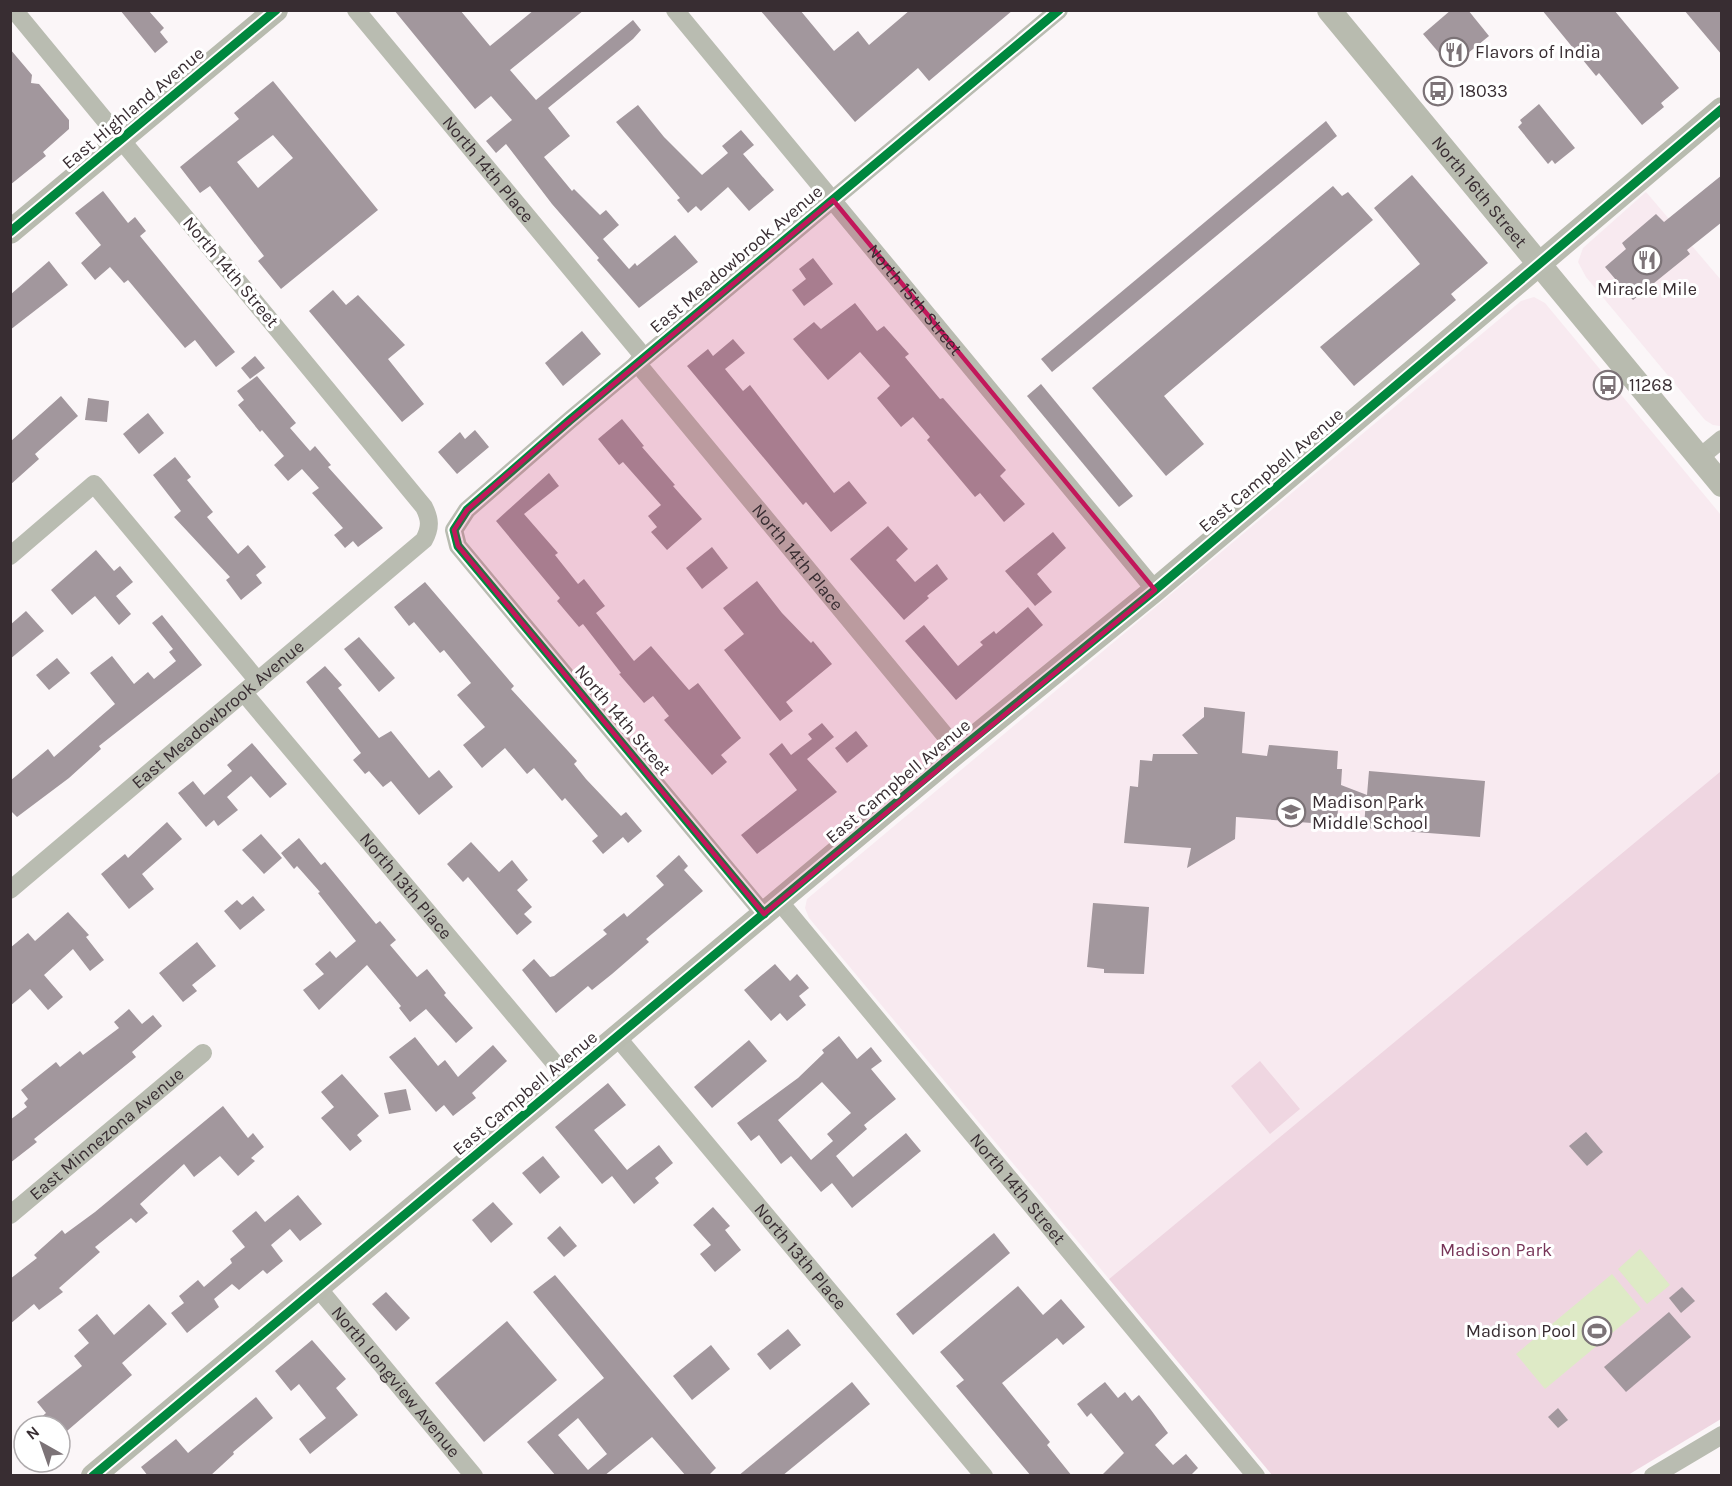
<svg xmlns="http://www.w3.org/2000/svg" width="1732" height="1486" font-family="Karla,sans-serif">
	<rect width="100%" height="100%" fill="#fbf6f8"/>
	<g fill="#f8eaf0">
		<path d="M1646 192 1721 280 1720 426 1713 425 1705 420 1586 277 1578 262 1583 248Z"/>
		<path d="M1534 297 1545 303 1721 515V771L1109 1279 809 918 805 908 807 899 1521 301Z"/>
	</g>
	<g fill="#efd6e1">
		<path d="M1721 771V1419L1628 1475H1272L1109 1279Z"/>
		<path d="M1260 1061 1300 1109 1270 1134 1231 1086Z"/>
	</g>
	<g fill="#deeac6">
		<path d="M1640 1249 1670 1285 1647 1304 1618 1269Z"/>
		<path d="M1612 1274 1641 1309 1545 1389 1516 1354Z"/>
	</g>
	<g fill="#a2979d" fill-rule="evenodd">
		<path d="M120 10H148L164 28 160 32 168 42 155 53Z"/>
		<path d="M394 10H460L490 46 534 10H584L510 70 536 100 633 20 641 30 633 39 548 108 570 136 544 157 572 191 574 189 600 215 606 210 619 225 603 239 629 269 635 263 637 266 675 235 698 262 639 308 597 260 599 258 552 204 506 144 496 153 486 141 512 120 491 96 475 109Z"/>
		<path d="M760 10H800L834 51 858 31 869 45 910 10H1013L929 81 918 68 855 122Z"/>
		<path d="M1451 10H1468L1489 36 1451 67 1423 34Z"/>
		<path d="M1542 10H1614L1679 88 1661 103 1664 107 1642 125 1599 73 1596 76Z"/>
		<path d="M1684 10H1722V55Z"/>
		<path d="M10 49 32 75 31 83 39 84 69 120V129L43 152 46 156 10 185Z"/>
		<path d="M273 81 378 210 281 289 258 261 264 256 210 186 200 193 180 167 239 119 234 113ZM273 135 293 158 258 188 237 162Z"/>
		<path d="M1539 104 1575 148 1555 164 1552 160 1548 164 1518 127 1522 123 1520 120Z"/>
		<path d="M638 105 664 137 702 175 728 153 722 146 741 130 754 145 743 154 774 190 749 211 728 187 701 211 696 206 688 213 677 200 680 198 616 122Z"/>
		<path d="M1326 121 1337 136 1052 372 1041 359Z"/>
		<path d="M1412 175 1488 263 1451 294 1456 300 1354 386 1320 347 1420 264 1374 208Z"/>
		<path d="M1722 175V222L1687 250 1690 254 1633 300 1605 267 1626 249 1622 243 1656 214 1664 222Z"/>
		<path d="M1333 186 1342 196 1348 192 1373 220 1164 396 1204 444 1166 476 1092 388Z"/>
		<path d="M103 191 128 223 135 217 146 231 140 236 235 352 216 367 195 340 185 348 128 280 124 283 110 267 95 280 81 263 101 245 75 213Z"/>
		<path d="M813 258 833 284 804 306 792 290 806 279 799 269Z"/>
		<path d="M49 261 68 285 10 330V295Z"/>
		<path d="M333 290 346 305 358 295 405 345 388 359 424 404 402 422 309 311Z"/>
		<path d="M855 303 877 331 884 326 909 354 905 357 940 399 943 398 1006 470 1000 476 1025 504 1004 522 980 493 975 497 927 440 930 437 913 417 901 427 877 398 890 386 860 352 828 380 793 339 814 322 821 329Z"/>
		<path d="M582 331 601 354 563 386 545 363Z"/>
		<path d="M733 339 745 353 725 369 743 391 750 385 834 493 849 481 867 503 831 532 806 502 803 505 687 366 708 349 713 356Z"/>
		<path d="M255 356 265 368 250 379 241 368Z"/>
		<path d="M257 376 296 423 290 428 310 451 315 446 331 465 328 467 383 528 358 547 353 541 345 548 334 535 343 528 312 493 319 488 302 469 288 481 274 465 284 456 262 430 260 432 238 405 244 400 237 391Z"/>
		<path d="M1041 384 1133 496 1119 507 1027 396Z"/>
		<path d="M61 396 78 416 35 454 39 459 10 485V442Z"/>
		<path d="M88 398 109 401 107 422 85 420Z"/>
		<path d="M148 413 164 433 139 454 123 434Z"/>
		<path d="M622 419 644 446 642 447 675 485 673 486 702 519 667 550 651 532 657 527 648 516 661 505 623 462 619 465 598 439Z"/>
		<path d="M475 430 489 447 457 474 438 452 460 432 465 439Z"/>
		<path d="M175 457 191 477 187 480 213 512 207 517 238 554 248 545 266 567 256 575 262 583 241 600 226 580 230 577 174 517 181 511 153 475Z"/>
		<path d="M549 473 559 486 524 514 558 553 555 555 578 584 584 579 605 606 596 613 634 661 651 646 689 690 698 683 741 738 721 755 727 762 712 775 664 720 669 716 653 696 644 703 619 674 621 673 583 624 579 627 557 601 560 598 496 521Z"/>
		<path d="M888 526 908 549 896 560 915 582 937 564 948 579 927 596 929 598 904 620 850 559Z"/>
		<path d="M1053 532 1066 548 1037 574 1052 592 1035 606 1005 571Z"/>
		<path d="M712 547 728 568 702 589 686 568Z"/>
		<path d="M96 550 114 571 120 566 133 582 116 596 131 614 119 625 95 596 72 615 51 590Z"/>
		<path d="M757 581 782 613 811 643 813 641 832 664 786 702 793 711 780 721 724 650 744 634 723 608Z"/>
		<path d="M425 582 514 686 511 689 568 751 577 761 574 764 586 779 621 816 626 812 642 831 628 843 623 837 603 854 592 841 598 836 565 798 562 801 534 768 527 774 505 748 482 768 463 745 485 727 457 695 471 683 444 650 440 653 414 622 409 626 394 607Z"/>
		<path d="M1028 607 1043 625 956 700 905 641 924 625 958 666 983 645 980 642 994 631 996 634Z"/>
		<path d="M26 611 44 631 10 659V625Z"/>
		<path d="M162 615 202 665 99 746 101 749 69 778 17 817 10 810V781L48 749 54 757 115 704 90 673 112 656 134 684 148 672 154 679 176 661 169 652 173 649 152 623Z"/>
		<path d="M359 637 395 678 379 692 344 649Z"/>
		<path d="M57 658 70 673 49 690 36 675Z"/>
		<path d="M325 666 342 685 338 688 379 738 391 731 429 778 439 770 453 787 419 815 391 781 383 787 369 771 365 774 353 760 361 753 306 682Z"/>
		<path d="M1204 707 1245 712 1242 753 1267 756 1269 745 1338 751 1337 769H1342L1341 785 1367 795 1369 771 1485 781 1480 837 1364 828 1366 799 1338 809 1337 825 1236 817 1235 839 1187 868 1191 848 1124 843 1130 786 1138 787 1140 760 1152 761 1153 754H1198L1182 735 1204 717Z"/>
		<path d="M822 723 834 737 807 759 837 792 757 854 741 835 797 790 769 754 782 743 791 755 812 739 808 734Z"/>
		<path d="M856 731 868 746 847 763 835 748Z"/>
		<path d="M252 743 287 784 270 798 251 776 227 797 238 810 218 826 214 820 206 827 178 793 193 781 204 795 232 771 227 765Z"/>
		<path d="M167 822 182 839 142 874 154 889 129 909 101 874 125 854 128 858Z"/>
		<path d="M261 834 282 858 264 874 242 850Z"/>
		<path d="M299 838 321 865 325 862 376 924 380 921 396 940 390 945 417 977 427 969 446 993 444 995 473 1028 456 1043 426 1009 410 1022 399 1008 401 1006 367 965 319 1010 303 990 324 974 315 964 330 951 336 958 356 941 318 893 320 892 297 866 294 869 281 853Z"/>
		<path d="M471 842 499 872 512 860 528 880 517 890 532 907 524 914 532 922 517 935 468 877 463 882 447 864Z"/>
		<path d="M679 855 688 866 684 870 703 891 646 939 649 942 612 974 592 990 588 986 556 1013 522 970 534 959 550 977 554 976 607 934 603 930 624 913 627 917 664 885 656 876Z"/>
		<path d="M253 896 265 910 240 930 224 911 237 900 242 905Z"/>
		<path d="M1093 903 1149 907 1144 974 1104 973V969L1087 967Z"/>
		<path d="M68 912 89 935 86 937 104 960 90 971 73 949 44 975 63 997 48 1010 30 989 10 1006V948L28 933 35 941Z"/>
		<path d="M197 942 216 966 192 985 197 991 183 1002 159 973Z"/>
		<path d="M775 964 790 981 797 974 809 988 799 996 806 1005 787 1021 780 1013 771 1021 744 990Z"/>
		<path d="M129 1009 142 1024 153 1015 162 1026 132 1052 136 1057 34 1139 37 1142 10 1163V1120L27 1107 24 1103 28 1099 21 1090 56 1062 60 1067 80 1051 83 1055 119 1028 114 1022Z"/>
		<path d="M839 1036 857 1059 871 1047 882 1061 871 1069 896 1099 864 1125 867 1129 836 1156 853 1177 906 1133 921 1151 852 1208 832 1183 821 1192 791 1156 781 1164 759 1135 751 1141 737 1123 798 1078 824 1053 822 1050ZM822 1082 851 1113 827 1134 833 1141 811 1160 778 1120Z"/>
		<path d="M415 1037 438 1066 445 1060 458 1077 493 1045 507 1061 472 1093 476 1098 453 1116 444 1105 436 1112 389 1057Z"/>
		<path d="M749 1040 767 1061 712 1108 694 1087Z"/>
		<path d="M342 1074 379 1116 357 1135 362 1141 350 1151 321 1118 334 1107 321 1092Z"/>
		<path d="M608 1083 626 1105 594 1130 627 1170 659 1145 673 1163 655 1178 659 1183 634 1204 612 1176 602 1184 555 1127Z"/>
		<path d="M406 1089 411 1110 389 1114 384 1093Z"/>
		<path d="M223 1106 248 1138 253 1133 264 1147 251 1158 255 1161 238 1176 220 1156 194 1177 184 1164 140 1204 148 1213 136 1223 131 1218 95 1247 100 1252 59 1288 63 1292 39 1310 34 1304 10 1324V1279L37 1258 34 1255 62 1230 65 1234 95 1212Z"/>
		<path d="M1586 1132 1603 1152 1587 1166 1569 1146Z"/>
		<path d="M543 1156 560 1177 540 1194 522 1173Z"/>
		<path d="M298 1195 322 1224 300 1241 290 1229 271 1245 283 1261 267 1274 263 1270 239 1290 232 1284 214 1299 219 1307 187 1333 171 1313 184 1303 179 1296 198 1280 204 1287 232 1263 230 1259 245 1247 232 1231 256 1211 265 1222Z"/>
		<path d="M493 1202 513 1224 491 1243 472 1220Z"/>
		<path d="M713 1207 730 1226 725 1230 741 1250 715 1272 700 1254 711 1245 693 1225Z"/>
		<path d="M560 1226 577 1246 564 1257 547 1238Z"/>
		<path d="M994 1233 1010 1253 913 1335 896 1314Z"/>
		<path d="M555 1275 716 1468 708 1476H686L652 1437 604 1476H556L527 1442 604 1378 533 1292ZM578 1418 607 1454 588 1470 558 1435Z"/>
		<path d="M1018 1286 1043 1315 1061 1299 1085 1327 1063 1345 1057 1338 1002 1383 1050 1442 1047 1445 1072 1476H1031L956 1386 964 1380 940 1352Z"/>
		<path d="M1682 1287 1695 1301 1681 1313 1669 1298Z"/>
		<path d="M386 1292 410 1318 396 1331 372 1304Z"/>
		<path d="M149 1304 167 1324 122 1363 132 1375 60 1437V1426H31L46 1413 37 1402 82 1366 74 1356 89 1343 78 1330 97 1314 114 1335Z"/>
		<path d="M1669 1312 1691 1337 1626 1392 1604 1367Z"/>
		<path d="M507 1321 557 1380 484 1442 435 1383Z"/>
		<path d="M788 1329 801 1345 770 1370 757 1354Z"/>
		<path d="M312 1340 346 1379 336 1388 358 1415 310 1454 299 1439 326 1418 299 1384 291 1391 275 1371Z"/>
		<path d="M711 1345 730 1369 692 1400 673 1376Z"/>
		<path d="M852 1382 870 1404 782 1476H738Z"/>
		<path d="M1105 1382 1118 1398 1125 1392 1132 1401 1139 1395 1151 1410 1168 1433 1155 1445 1173 1465 1186 1454 1198 1468 1190 1476H1101L1124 1453 1091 1413 1087 1417 1077 1404Z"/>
		<path d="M256 1397 273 1418 233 1452 234 1454 210 1476H148L141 1467 176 1439 188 1453Z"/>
		<path d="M1558 1408 1568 1420 1558 1428 1548 1417Z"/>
	</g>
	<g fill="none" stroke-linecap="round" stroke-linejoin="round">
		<g stroke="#b9bcb1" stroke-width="18">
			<path id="s1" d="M356 10 644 357"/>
			<path id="s2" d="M675 10 1155 590"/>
			<path id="s3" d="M637 363 958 751"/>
			<path d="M1699 458 1722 439"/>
			<path d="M10 556 94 484 258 681"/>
			<path id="s4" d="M244 693 568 1079"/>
			<path id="s5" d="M10 890 424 540C431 527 430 519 424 507L14 10"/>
			<path id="s6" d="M779 901 1256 1476"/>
			<path d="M764 914 458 546 454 530 467 510 570 420 1059 10"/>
			<path id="s7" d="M617 1037 984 1476"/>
			<path id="s8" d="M10 1215 203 1053"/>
			<path id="s9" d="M318 1288 474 1476"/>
			<path d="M1653 1476 1722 1435"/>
		</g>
		<g stroke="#b8bbaf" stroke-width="24">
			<path id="s10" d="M1329 10 1722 485"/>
			<path d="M10 232 276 10"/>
			<path d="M93 1476 947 760 1155 590 1722 109"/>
		</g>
		<g stroke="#fff" stroke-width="13">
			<g id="cycleway">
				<path d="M10 232 276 10"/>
				<path d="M764 914 458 546 454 530 467 510 570 420 1059 10"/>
				<path d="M93 1476 947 760 1155 590 1722 109"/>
			</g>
		</g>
		<use href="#cycleway" stroke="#00873e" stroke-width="9"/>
	</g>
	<path fill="#c2185b" fill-opacity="0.2" stroke="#c2185b" stroke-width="4.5" stroke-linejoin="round" d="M833 200 1155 590 764 914 458 546 454 530 467 510 542 444Z"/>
	<defs>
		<g id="restaurant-ring" transform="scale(1.5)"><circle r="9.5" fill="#fff" stroke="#7c7377" stroke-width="1.5"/><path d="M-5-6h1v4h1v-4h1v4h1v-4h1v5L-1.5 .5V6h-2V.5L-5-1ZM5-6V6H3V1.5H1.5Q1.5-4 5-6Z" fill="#7c7377"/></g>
		<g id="bus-ring" transform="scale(1.5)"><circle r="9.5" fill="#fff" stroke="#7c7377" stroke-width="1.5"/><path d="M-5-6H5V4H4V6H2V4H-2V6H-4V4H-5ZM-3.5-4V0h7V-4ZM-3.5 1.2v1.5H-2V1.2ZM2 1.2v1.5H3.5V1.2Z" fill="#7c7377"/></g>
		<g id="school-ring" transform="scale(1.5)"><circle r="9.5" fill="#fff" stroke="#7c7377" stroke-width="1.5"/><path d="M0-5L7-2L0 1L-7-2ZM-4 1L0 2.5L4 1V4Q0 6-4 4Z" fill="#7c7377"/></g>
		<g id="stadium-ring" transform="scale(1.5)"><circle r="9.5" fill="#fff" stroke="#7c7377" stroke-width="1.5"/><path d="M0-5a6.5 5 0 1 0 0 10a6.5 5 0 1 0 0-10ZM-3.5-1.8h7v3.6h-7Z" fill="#7c7377"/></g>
	</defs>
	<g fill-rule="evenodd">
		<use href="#restaurant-ring" x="1454" y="52"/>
		<use href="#bus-ring" x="1438" y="91"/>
		<use href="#restaurant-ring" x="1647" y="260"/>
		<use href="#bus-ring" x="1608" y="385"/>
		<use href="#school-ring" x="1291" y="812"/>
		<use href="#stadium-ring" x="1597" y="1331"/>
	</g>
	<g text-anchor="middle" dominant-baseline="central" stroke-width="6" stroke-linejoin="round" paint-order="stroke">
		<g font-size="18" fill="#382d32" stroke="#fff" text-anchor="start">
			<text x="1475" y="52">Flavors of India</text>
			<text x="1459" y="91">18033</text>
			<text x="1647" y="289" text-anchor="middle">Miracle Mile</text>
			<text x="1629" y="385">11268</text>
			<text x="1312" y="802">Madison Park<tspan x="1312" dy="21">Middle School</tspan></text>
			<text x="1576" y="1331" text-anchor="end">Madison Pool</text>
		</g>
		<g font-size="18" fill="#382d32" stroke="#fff">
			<text transform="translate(133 108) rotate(-40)">East Highland Avenue</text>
			<text stroke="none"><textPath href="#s1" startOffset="207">North 14th Place</textPath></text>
			<text stroke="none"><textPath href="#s10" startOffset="236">North 16th Street</textPath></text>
			<text transform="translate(736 259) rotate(-40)">East Meadowbrook Avenue</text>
			<text transform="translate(231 272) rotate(50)">North 14th Street</text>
			<text stroke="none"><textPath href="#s2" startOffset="376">North 15th Street</textPath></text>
			<text transform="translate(1271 470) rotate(-40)">East Campbell Avenue</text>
			<text stroke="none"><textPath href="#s3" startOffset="252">North 14th Place</textPath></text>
			<text stroke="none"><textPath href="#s5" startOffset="272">East Meadowbrook Avenue</textPath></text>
			<text transform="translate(623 720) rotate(50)">North 14th Street</text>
			<text transform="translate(898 781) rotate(-40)">East Campbell Avenue</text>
			<text stroke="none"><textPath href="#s4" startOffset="252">North 13th Place</textPath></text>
			<text transform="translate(525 1093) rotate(-40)">East Campbell Avenue</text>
			<text stroke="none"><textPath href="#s8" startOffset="126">East Minnezona Avenue</textPath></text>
			<text stroke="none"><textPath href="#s6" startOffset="374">North 14th Street</textPath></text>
			<text stroke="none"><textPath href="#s7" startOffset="286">North 13th Place</textPath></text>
			<text stroke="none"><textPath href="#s9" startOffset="122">North Longview Avenue</textPath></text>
		</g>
		<g font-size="18" fill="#773558" stroke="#fff">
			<text x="1496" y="1250">Madison Park</text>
		</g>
	</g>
	<rect width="1732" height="1486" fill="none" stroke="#382d32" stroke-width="24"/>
	<g transform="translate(42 1444) rotate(320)"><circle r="28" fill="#ffffff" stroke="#afabad" stroke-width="1.5"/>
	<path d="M0-4.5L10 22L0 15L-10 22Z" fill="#7c7377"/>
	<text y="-9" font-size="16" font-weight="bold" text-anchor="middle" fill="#382d32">N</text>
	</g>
</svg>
